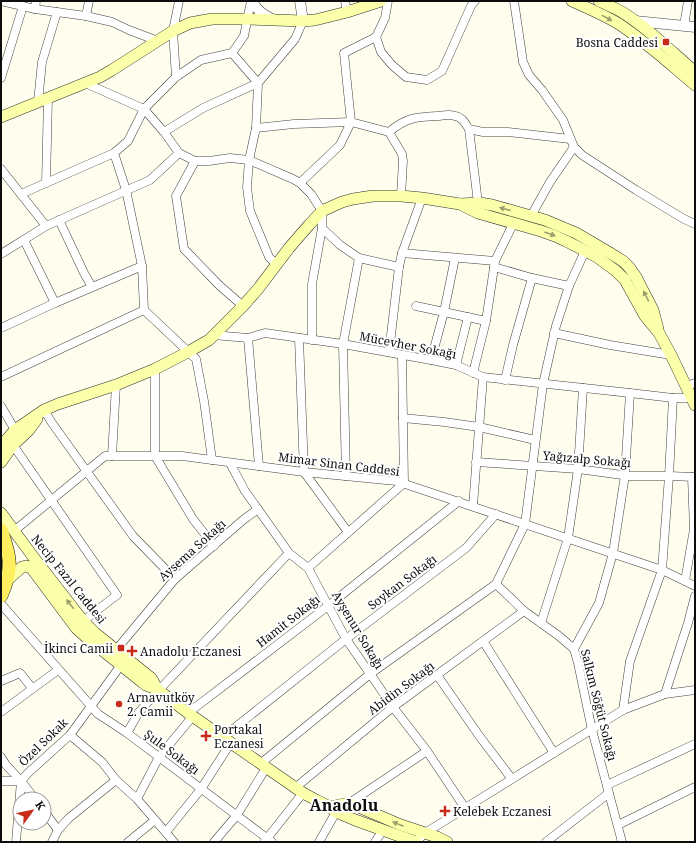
<svg xmlns="http://www.w3.org/2000/svg" width="696" height="843" font-family="'Noto Serif',serif">
	<rect width="100%" height="100%" fill="#fffeee"/>
	<g fill="none" stroke-linecap="round" stroke-linejoin="round">
		<g stroke="#404040" stroke-width="9">
			<g id="minor">
				<path d="M1 1 35 9 86 16 112 22 129 30 158 41"/>
				<path d="M345 1 347 12"/>
				<path d="M514 1 523 62 529 75 542 90 563 120 574 147 582 155 636 190 684 219 695 224"/>
				<path d="M35 9 36 1"/>
				<path d="M86 16 89 1"/>
				<path d="M684 26 688 1"/>
				<path d="M376 37 381 52 392 65 406 77 427 80 442 71 471 6 475 1"/>
				<path d="M232 53 244 36 251 1"/>
				<path d="M176 77 173 31 179 1"/>
				<path d="M1 78 23 6"/>
				<path d="M85 83 144 109 164 132 179 153 195 161H209L230 158 249 160 293 179 300 183 311 194 322 211V228L340 245 359 258 399 267"/>
				<path d="M38 102 42 62 57 12"/>
				<path d="M256 128 294 124 351 122 389 132 402 154 403 161 401 196"/>
				<path d="M469 129 478 203"/>
				<path d="M164 132 203 108 258 83 232 53 201 60 176 77 144 109 128 141 114 153 126 190 142 266 144 310 196 359 204 401 212 460"/>
				<path d="M389 132C407 117 417 117 439 116 444 115 450 114 455 116 462 117 465 123 469 129L483 132H508L570 139"/>
				<path d="M195 161 176 196 184 249 220 286 243 306"/>
				<path d="M1 169 46 226"/>
				<path d="M46 183 48 98"/>
				<path d="M300 183 340 145 351 122 344 53 376 37 385 18 388 1"/>
				<path d="M21 194 114 153"/>
				<path d="M531 216 550 182 574 147"/>
				<path d="M59 220 84 273 92 287"/>
				<path d="M24 240 55 303"/>
				<path d="M402 253 495 261"/>
				<path d="M1 254 46 226 150 180 179 153"/>
				<path d="M277 265 269 257 250 211 247 187 249 160 256 128 258 83 295 39 303 21"/>
				<path d="M494 267 532 278 569 286"/>
				<path d="M416 306 486 321"/>
				<path d="M1 328 55 303 142 266"/>
				<path d="M554 333 610 345 671 355"/>
				<path d="M213 335 248 338 265 333 343 344 431 360 456 365 483 377 630 393 673 398H692"/>
				<path d="M248 338 259 466"/>
				<path d="M299 338 304 472 348 532"/>
				<path d="M312 340V284L322 228"/>
				<path d="M389 352 399 267 402 253 422 198"/>
				<path d="M402 355 404 483 308 568 346 639 393 707 427 751 465 808"/>
				<path d="M431 360 444 312 455 258"/>
				<path d="M456 365 468 317"/>
				<path d="M155 369V456L193 519 214 546"/>
				<path d="M473 373 486 321 495 261 513 224"/>
				<path d="M1 377 144 310"/>
				<path d="M505 380 513 345 532 278"/>
				<path d="M687 386 695 383"/>
				<path d="M1 406 15 430"/>
				<path d="M44 410 52 423 133 536 175 579"/>
				<path d="M403 418 444 422 479 427 535 440"/>
				<path d="M13 445 117 595 83 621"/>
				<path d="M112 456 116 385"/>
				<path d="M476 462 578 469 630 476H669L695 477"/>
				<path d="M230 463 245 491 289 553 308 568"/>
				<path d="M346 476 343 344 359 258"/>
				<path d="M473 506 483 377"/>
				<path d="M14 531 105 456H182L304 472 396 481 662 570 695 586"/>
				<path d="M685 581 694 529 692 477"/>
				<path d="M496 584 524 611 559 636 574 649 578 663 592 730 622 842"/>
				<path d="M1 604 98 714 127 733 272 842"/>
				<path d="M541 623 568 538 578 469 583 388"/>
				<path d="M483 641 554 753"/>
				<path d="M574 649 599 603 613 553 625 475 630 393"/>
				<path d="M116 650 175 579 243 520 258 509"/>
				<path d="M437 675 480 737 512 779"/>
				<path d="M1 681 20 673 32 688"/>
				<path d="M665 694 688 623 695 596"/>
				<path d="M623 710 630 661 662 570 669 476 673 398"/>
				<path d="M1 712 58 670"/>
				<path d="M188 713 328 606 459 501"/>
				<path d="M127 733 139 712 159 690 289 553"/>
				<path d="M70 735 102 762 116 780 137 799 174 842"/>
				<path d="M222 738 346 639 466 548 496 514"/>
				<path d="M1 757 6 765 21 781 35 799"/>
				<path d="M260 764 370 674 496 584 509 557 525 524 543 384 556 326 569 286 585 251"/>
				<path d="M1 781H21L28 773 70 735 121 665"/>
				<path d="M607 785 695 744"/>
				<path d="M295 788 393 707 524 611"/>
				<path d="M137 799 159 757 193 716"/>
				<path d="M44 811 58 830"/>
				<path d="M618 825 695 787"/>
				<path d="M166 832 201 789 230 744"/>
				<path d="M265 841 303 793"/>
				<path d="M16 842 21 781"/>
				<path d="M52 842 58 830 69 818 116 780"/>
				<path d="M128 842 155 820"/>
				<path d="M214 842 237 815 266 768"/>
				<path d="M319 842 336 812 427 751"/>
				<path d="M375 842 383 830"/>
				<path d="M416 842 425 833 623 710 665 694 695 690"/>
				<path d="M546 842 609 793"/>
			</g>
		</g>
		<g stroke="#404040" stroke-width="11">
			<g id="tertiary">
				<path d="M252 1C257 11 264 15 274 20"/>
				<path d="M300 1 303 21"/>
				<path d="M635 21 695 27"/>
			</g>
		</g>
		<g stroke="#2f2f2f" stroke-width="12">
			<g id="secondary">
				<path d="M572 1C588 8 604 15 619 24 646 42 670 64 695 85"/>
				<path d="M599 1C607 4 614 8 622 12 648 28 672 52 695 72"/>
				<path d="M1 117 100 77 112 70 173 31 190 23 212 19H247L303 21 315 20 347 12 381 1"/>
				<path d="M460 204 480 203 492 205 545 220 576 233 610 253 623 261 629 267 636 277 653 310 658 329"/>
				<path d="M1 446 15 430 44 410 58 404 116 385 155 369 188 352 209 340 243 306 258 289 289 248 309 225 322 211 342 202 353 199 373 196H401L422 198 460 204 478 213 541 231 555 236 566 241 597 257 616 271 625 280 645 316 659 333 671 355 695 405"/>
				<path d="M1 462 13 445 29 430 37 419"/>
				<path d="M1 513 34 558 83 621 95 633 151 678 153 681 157 689"/>
				<path d="M6 581 22 567 26 566 29 567 32 569 76 628 87 638 142 682 146 685 157 689 188 713 303 793 316 800 330 807 336 812 355 820 416 842"/>
				<path d="M330 807 349 803 401 825 437 837 447 842"/>
			</g>
		</g>
		<g stroke="#1e1e1e" stroke-width="14">
			<path id="primary" d="M1 530C11 557 13 569 1 596"/>
		</g>
		<use href="#minor" stroke="#fff" stroke-width="8"/>
		<use href="#tertiary" stroke="#fff" stroke-width="10"/>
		<use href="#secondary" stroke="#fcffa9" stroke-width="11"/>
		<use href="#primary" stroke="#ffef5e" stroke-width="13"/>
	</g>
	<defs><path id="oneway-solid" d="M-6-.8H1V-3.2L6.5 0L1 3.2V.8H-6Z"/></defs>
	<g fill="#9c9e6b">
		<use href="#oneway-solid" transform="translate(607 18) rotate(29)"/>
		<use href="#oneway-solid" transform="translate(505 209) rotate(-165)"/>
		<use href="#oneway-solid" transform="translate(550 234) rotate(20)"/>
		<use href="#oneway-solid" transform="translate(646 296) rotate(-117)"/>
		<use href="#oneway-solid" transform="translate(70 604) rotate(-128)"/>
		<use href="#oneway-solid" transform="translate(398 824) rotate(-158)"/>
	</g>
	<g fill="#c92b19" stroke="#fff" stroke-width="1.5">
		<rect x="662" y="38" width="8" height="8" rx="2"/>
		<rect x="117" y="644" width="8" height="8" rx="2"/>
		<path d="M130 645h4v4h4v4h-4v4h-4v-4h-4v-4h4z"/>
		<circle cx="119" cy="704" r="4"/>
		<path d="M204 730h4v4h4v4h-4v4h-4v-4h-4v-4h4z"/>
		<path d="M443 805h4v4h4v4h-4v4h-4v-4h-4v-4h4z"/>
	</g>
	<g text-anchor="middle" dominant-baseline="central" stroke-width="4" stroke-linejoin="round" paint-order="stroke">
		<g font-size="12" fill="#0d0d0d" stroke="#fff" text-anchor="start">
			<text x="658" y="42" text-anchor="end">Bosna Caddesi</text>
			<text x="113" y="648" text-anchor="end">İkinci Camii</text>
			<text x="140" y="651">Anadolu Eczanesi</text>
			<text x="127" y="697">Arnavutköy<tspan x="127" dy="14">2. Camii</tspan></text>
			<text x="214" y="729">Portakal<tspan x="214" dy="14">Eczanesi</tspan></text>
			<text x="453" y="811">Kelebek Eczanesi</text>
		</g>
		<g font-size="12" fill="#0d0d0d" stroke="#fff">
			<text transform="translate(408 345) rotate(11)">Mücevher Sokağı</text>
			<text transform="translate(587 459) rotate(5)">Yağızalp Sokağı</text>
			<text transform="translate(339 464) rotate(7)">Mimar Sinan Caddesi</text>
			<text transform="translate(192 550) rotate(-42)">Aysema Sokağı</text>
			<text transform="translate(69 579) rotate(51)">Necip Fazıl Caddesi</text>
			<text transform="translate(402 582) rotate(-37)">Soykan Sokağı</text>
			<text transform="translate(288 621) rotate(-38)">Hamit Sokağı</text>
			<text transform="translate(358 630) rotate(59)">Ayşenur Sokağı</text>
			<text transform="translate(401 688) rotate(-37)">Abidin Sokağı</text>
			<text transform="translate(599 705) rotate(76)">Salkım Söğüt Sokağı</text>
			<text transform="translate(43 742) rotate(-44)">Özel Sokak</text>
			<text transform="translate(172 752) rotate(37)">Şule Sokağı</text>
		</g>
		<g font-size="16" font-weight="bold" fill="#0d0d0d" stroke="#fff">
			<text x="344" y="805">Anadolu</text>
		</g>
	</g>
	<rect width="696" height="843" fill="none" stroke="#0d0d0d" stroke-width="4"/>
	<g transform="translate(32 811) rotate(57)"><circle r="19" fill="#ffffff" stroke="#9e9e9e"/>
	<path d="M0-3L7 15L0 10L-7 15Z" fill="#c92b19"/>
	<text y="-6" font-size="11" font-weight="bold" text-anchor="middle" fill="#0d0d0d">K</text>
	</g>
</svg>
